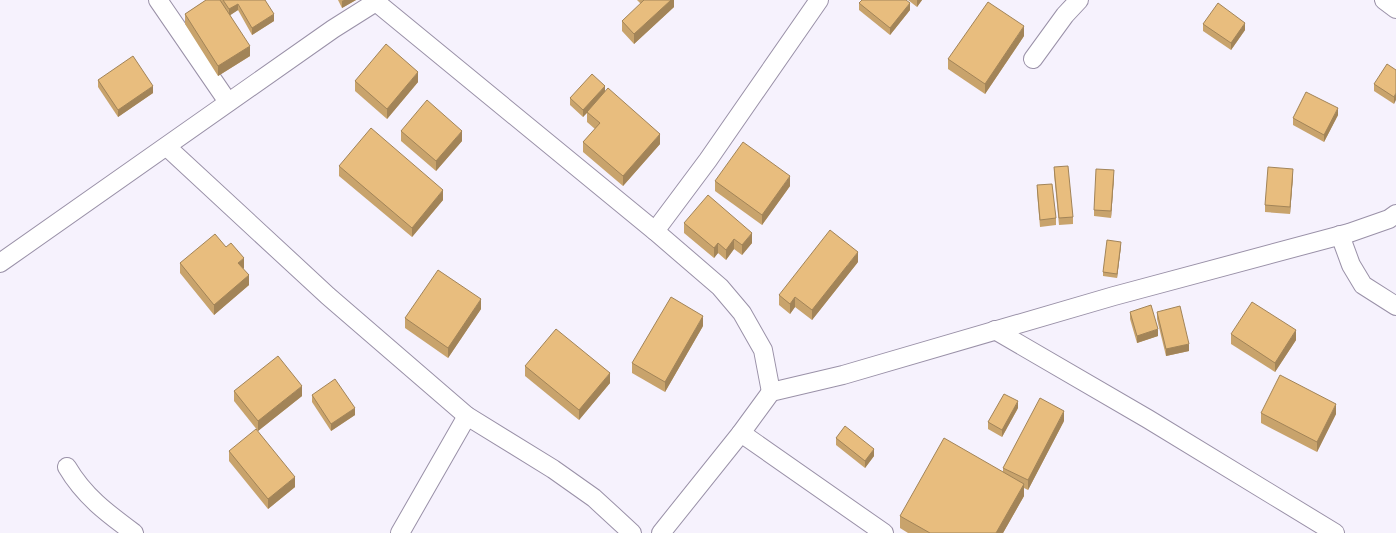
<svg xmlns="http://www.w3.org/2000/svg" width="1396" height="533" font-family="'Exo 2',sans-serif">
	<rect width="100%" height="100%" fill="#f6f2fd"/>
	<g fill="none" stroke-linecap="round" stroke-linejoin="round">
		<g stroke="#9a91a8" stroke-width="20">
			<g id="minor">
				<path d="M158 0 228 102"/>
				<path d="M1384 0 1396 9"/>
				<path d="M376 2 655 231 720 287 742 313 763 350 771 392"/>
				<path d="M1033 59 1065 15 1079 0"/>
				<path d="M167 147 328 296 467 416 553 469 594 498 632 533"/>
				<path d="M655 231 708 160 819 0"/>
				<path d="M1340 235 1351 265 1363 285 1396 306"/>
				<path d="M0 263 333 29 379 0"/>
				<path d="M995 330 1148 419 1335 533"/>
				<path d="M741 433 884 533"/>
				<path d="M67 467C84 496 107 513 134 533"/>
				<path d="M400 533 467 416"/>
				<path d="M661 533 741 433 771 392 843 375 1114 296 1349 233 1389 219 1396 214"/>
			</g>
		</g>
		<use href="#minor" stroke="#fff" stroke-width="18"/>
	</g>
	<g fill="#c8a36c">
		<path d="M206 0H265L274 21 252 35 238 10 230 15 250 56 218 76 185 24V14Z"/>
		<path d="M338 0H356L342 8Z"/>
		<path d="M637 0H674V7L634 44 622 31V21L641 4Z"/>
		<path d="M908 0H922L917 7Z"/>
		<path d="M859 3 910 10 890 35 859 10Z"/>
		<path d="M1203 24 1245 30 1231 50 1203 31Z"/>
		<path d="M1024 36 985 94 948 69V59Z"/>
		<path d="M1396 70 1394 104 1374 91V84Z"/>
		<path d="M98 80 153 93 118 117 98 87Z"/>
		<path d="M355 81 418 82 387 119 355 91Z"/>
		<path d="M605 91 660 144 623 186 583 152V142L595 129 587 122V113L583 117 570 105V98Z"/>
		<path d="M1338 115 1324 142 1293 125V118Z"/>
		<path d="M401 131 462 141 436 171 401 141Z"/>
		<path d="M339 166 443 200 412 237 339 176Z"/>
		<path d="M1054 167 1073 217V224L1059 225 1054 174Z"/>
		<path d="M1293 176 1290 214 1265 212V205Z"/>
		<path d="M1114 177 1111 218 1094 216V210Z"/>
		<path d="M715 181 790 186 762 225 715 191Z"/>
		<path d="M1037 185 1056 218V225L1040 227 1037 192Z"/>
		<path d="M684 223 752 243 742 255 734 249 726 260 718 253 714 258 684 233Z"/>
		<path d="M1121 246 1117 278 1103 276V272Z"/>
		<path d="M226 247 244 268 243 269 249 285 214 315 180 273V263Z"/>
		<path d="M858 262 812 320 795 307 790 314 779 305V295Z"/>
		<path d="M481 309 448 358 405 328V318Z"/>
		<path d="M1130 312 1158 336 1137 343 1130 319Z"/>
		<path d="M1157 312 1189 351 1166 356 1157 319Z"/>
		<path d="M703 326 665 392 632 373V363Z"/>
		<path d="M1231 334 1296 340 1275 372 1231 344Z"/>
		<path d="M525 366 610 383 579 420 525 376Z"/>
		<path d="M234 391 302 396 258 431 234 401Z"/>
		<path d="M312 395 355 415 331 431 312 402Z"/>
		<path d="M1018 408 1002 437 988 429V422Z"/>
		<path d="M1261 413 1336 414 1317 452 1261 423Z"/>
		<path d="M1064 421 1028 490 1024 488V496L1003 533H908L900 528V516L1003 472V468Z"/>
		<path d="M836 438 874 456 865 468 836 445Z"/>
		<path d="M229 451 295 487 268 509 229 461Z"/>
	</g>
	<g fill="#a28458">
		<path d="M344 0H356L342 8V1Z"/>
		<path d="M671 0H674V7L634 44V34Z"/>
		<path d="M917 0H922L917 7Z"/>
		<path d="M910 3V10L890 35V28Z"/>
		<path d="M238 4V10L229 16V9Z"/>
		<path d="M274 14V21L252 35V28Z"/>
		<path d="M1245 23V30L1231 50V43Z"/>
		<path d="M1024 26V36L985 94V84Z"/>
		<path d="M250 46V56L218 76V66Z"/>
		<path d="M418 72V82L387 119V109Z"/>
		<path d="M153 86V93L118 117V110Z"/>
		<path d="M605 86V93L583 117V110Z"/>
		<path d="M1396 93V100L1394 104V97Z"/>
		<path d="M1338 108V115L1324 142V135Z"/>
		<path d="M462 131V141L436 171V161Z"/>
		<path d="M660 134V144L623 186V176Z"/>
		<path d="M1293 169V176L1290 214V207Z"/>
		<path d="M1114 170V177L1111 218V211Z"/>
		<path d="M790 176V186L762 225V215Z"/>
		<path d="M443 190V200L412 237V228Z"/>
		<path d="M752 233V243L742 255V245Z"/>
		<path d="M734 239V249L726 260V250Z"/>
		<path d="M1121 242V246L1117 278V274Z"/>
		<path d="M718 243V253L714 258V248Z"/>
		<path d="M858 252V262L812 320V310Z"/>
		<path d="M244 258V268L238 273V263Z"/>
		<path d="M249 275V285L214 315V305Z"/>
		<path d="M795 297V307L790 314V304Z"/>
		<path d="M481 299V309L448 358V348Z"/>
		<path d="M703 316V326L665 392V382Z"/>
		<path d="M1158 329V336L1137 343V336Z"/>
		<path d="M1296 330V340L1275 372V363Z"/>
		<path d="M1189 344V351L1166 356V349Z"/>
		<path d="M610 373V383L579 420V410Z"/>
		<path d="M302 386V396L258 431V421Z"/>
		<path d="M1018 401V408L1002 437V430Z"/>
		<path d="M1336 404V414L1317 452V442Z"/>
		<path d="M355 408V415L331 431V424Z"/>
		<path d="M1064 411V421L1028 490V480Z"/>
		<path d="M874 449V456L865 468V461Z"/>
		<path d="M295 477V487L268 509V499Z"/>
		<path d="M1024 484V496L1003 533H996Z"/>
	</g>
	<g fill="#e8bd7e" stroke="#a28458">
		<path d="M206 0H220L250 46 218 66 185 14Z"/>
		<path d="M223 0H265L274 14 252 28 238 4 229 9Z"/>
		<path d="M644 0H671L634 34 622 21Z"/>
		<path d="M862 0H906L910 3 890 28 859 3Z"/>
		<path d="M988 2 1024 26 985 84 948 59Z"/>
		<path d="M1218 3 1245 23 1231 43 1203 24Z"/>
		<path d="M386 44 418 72 387 109 355 81Z"/>
		<path d="M133 56 153 86 118 110 98 80Z"/>
		<path d="M1387 64 1396 70V93L1394 97 1374 84Z"/>
		<path d="M592 74 605 86 583 110 570 98Z"/>
		<path d="M608 88 660 134 623 176 583 142 600 123 587 112Z"/>
		<path d="M1306 92 1338 108 1324 135 1293 118Z"/>
		<path d="M427 100 462 131 436 161 401 131Z"/>
		<path d="M371 128 443 190 412 228 339 166Z"/>
		<path d="M743 142 790 176 762 215 715 181Z"/>
		<path d="M1068 166 1073 217 1059 218 1054 167Z"/>
		<path d="M1268 167 1293 169 1290 207 1265 205Z"/>
		<path d="M1096 169 1114 170 1111 211 1094 210Z"/>
		<path d="M1052 184 1056 218 1040 220 1037 185Z"/>
		<path d="M708 195 752 233 742 245 734 239 726 250 718 243 714 248 684 223Z"/>
		<path d="M830 230 858 252 812 310 795 297 790 304 779 295Z"/>
		<path d="M215 234 226 247 231 243 244 258 238 263 249 275 214 305 180 263Z"/>
		<path d="M1107 240 1121 242 1117 274 1103 272Z"/>
		<path d="M438 270 481 299 448 348 405 318Z"/>
		<path d="M671 297 703 316 665 382 632 363Z"/>
		<path d="M1252 302 1296 330 1275 363 1231 334Z"/>
		<path d="M1151 305 1158 329 1137 336 1130 312Z"/>
		<path d="M1180 306 1189 344 1166 349 1157 312Z"/>
		<path d="M556 329 610 373 579 410 525 366Z"/>
		<path d="M278 356 302 386 258 421 234 391Z"/>
		<path d="M1280 375 1336 404 1317 442 1261 413Z"/>
		<path d="M335 379 355 408 331 424 312 395Z"/>
		<path d="M1004 394 1018 401 1002 430 988 422Z"/>
		<path d="M1040 398 1064 411 1028 480 1003 468Z"/>
		<path d="M845 426 874 449 865 461 836 438Z"/>
		<path d="M256 429 295 477 268 499 229 451Z"/>
		<path d="M944 438 1024 484 996 533H930L900 516Z"/>
	</g>
</svg>
